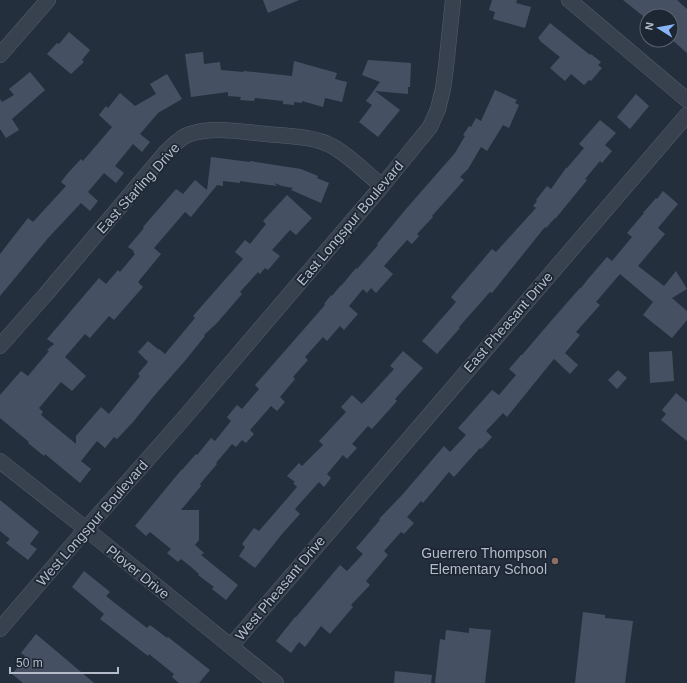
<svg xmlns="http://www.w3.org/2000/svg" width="687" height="683" font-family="Helvetica,sans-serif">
	<rect width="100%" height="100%" fill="#242f3e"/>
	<g fill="#455162">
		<path d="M263 0H299L268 13Z"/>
		<path d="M492 0H517L516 3 531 7 525 28 493 19 495 12 489 10Z"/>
		<path d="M623 0H677L687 9V53L671 39V16H643Z"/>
		<path d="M550 23 590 55 591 54 601 62 598 65 602 68 591 81 589 80 584 85 571 74 565 81 550 68 560 57 540 41V40L538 38Z"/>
		<path d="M69 32 90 50 82 60 84 62 71 74 47 54 57 43 59 44Z"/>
		<path d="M203 52 204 64 220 62 221 70 243 72 244 71 292 76 294 61 337 73 335 79 347 82 342 102 325 98 323 107 302 101V103L294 102V105L283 104V101L255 98 254 101 240 100 241 97 228 96V92L191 97 185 54Z"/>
		<path d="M368 60 411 63 410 87H408V94L375 91 400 110 378 137 359 122 372 105 366 101 380 82 362 75Z"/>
		<path d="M30 72 45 90 12 119 19 130 6 138 0 129V99L2 102 14 95 9 89Z"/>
		<path d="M167 74 182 99 158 113 140 134 150 142 142 152 133 144 115 166 124 173 116 183 104 173 88 192 98 201 90 211 81 203 49 237 0 296V254L28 218 33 222 66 186 61 182 68 173 81 159 83 161 112 127 99 115 106 106 108 108 120 93 135 106 156 94 150 84Z"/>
		<path d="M495 90 517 100 515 103 519 105 509 128 503 125 487 151 481 147 468 169 460 177 464 180 432 216 433 217 417 234 419 236 412 244 407 240 384 266 393 274 376 293 371 288 367 293 363 289 349 306 358 314 344 330 340 326 327 341 323 337 305 357 308 360 293 377 295 379 280 397 285 402 277 411 271 406 250 430 254 434 246 443 242 440 236 447 232 444 216 463 217 464 200 484 201 486 181 510H199V540L195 545 204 553 201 555 238 585 226 600 212 589 214 587 198 575 199 574 190 566 181 559 178 562 167 553 171 549 150 532 146 536 135 526 182 469V470L196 454 197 455 211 438 215 441 231 421 227 417 237 405 242 409 259 389 255 385 325 305 324 304 331 295 332 296 341 285V286L356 268 357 269 378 245 377 244 406 209 455 153 465 136 463 135 469 126 471 127 476 118 481 121Z"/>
		<path d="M636 94 649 106 630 129 617 117Z"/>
		<path d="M600 120 616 133 605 145 612 151 602 163 600 161 585 179 587 180 556 218H555L546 228 545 227 492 293 490 292 459 327 460 328 437 354 422 341 456 302 451 297 492 249 496 252 536 208 533 206 537 201 536 200 547 186 551 189 566 168H567L584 148 579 144Z"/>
		<path d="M211 157 250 162V161L301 169 318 176 317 178 329 183 321 203 291 190 293 188 282 186 274 183 277 186 240 181V183L223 181V186L217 185 191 217 185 212 154 248 161 254 138 282 143 287 114 320 109 316 90 338 85 334 65 357 86 376 72 391 61 382 39 408 43 412 41 415 76 444V436L101 407 109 414 140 376 138 374 148 362 138 352 148 341 159 350V349L165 354 195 318 193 316 243 259 235 252 245 240 250 244 266 224 263 221 287 195 312 218 296 235 290 230 272 250 280 256 268 270 265 268 260 274 258 272 240 292 242 294 217 323 204 335 205 336 184 362 154 396 133 422 117 439 114 437 105 448 97 441 81 461 91 469 80 483 45 454 44 456 28 443 29 442 0 418V395L21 371 28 376 49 351 47 350 54 344 47 339 99 278 106 284 118 270 120 272 135 254 133 252 134 251 128 247 144 228 143 227 176 189 183 194 195 180 207 190Z"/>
		<path d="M663 191 678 204 658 228 665 234 638 266 664 286 676 271 687 289 672 298 687 311V320L672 338 643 315 653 302 620 274 596 302 600 305 576 332 580 335 565 353 578 365 570 374 554 359 507 417 503 413 486 431 492 437 481 449 480 448 454 477 449 472 423 503 421 501 407 517 414 523 404 534 401 532 384 551 388 555 366 581 370 585 351 605 353 607 330 634 321 626 305 647 299 642 291 653 276 641 295 617H296L340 565 347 571 363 554 356 548 380 520 379 519 403 494 444 446 450 452 466 435 458 428 492 390 499 395 516 375 509 369 521 355H522L551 321 580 288H581L588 279 607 257 612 261 632 237 627 233 644 213H643L656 198 657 199Z"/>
		<path d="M403 351 423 368 395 399 397 401 372 429 368 426 352 444 357 448 347 459 343 455 327 474 331 478 324 487 319 482 295 509 300 514 282 534 255 568 239 556 245 547 242 544 254 528 259 531 297 487 293 483 295 482 287 476 299 463 302 466 323 445 319 441 346 412 341 407 352 395 362 404 363 402H364L394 369 390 366Z"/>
		<path d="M672 351 674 381 650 383 649 352Z"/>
		<path d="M618 370 627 378 617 389 608 380Z"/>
		<path d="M676 393 687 402V441L661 420 666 414 662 410Z"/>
		<path d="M0 500 39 532 30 544 37 549 28 560 6 543 10 539 0 531Z"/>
		<path d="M84 571 110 592 106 596 116 604 147 628 150 625 167 638 168 637 210 670 199 683H179L172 677 174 674 149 654 148 656 100 619 104 614 72 587Z"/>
		<path d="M583 612 605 615V618L633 621 625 683H575Z"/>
		<path d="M469 628 491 630 485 683H435L440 639 445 640 446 630 469 633Z"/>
		<path d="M36 634 61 655 94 683H23L12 674 22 662 21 661 25 656 21 653Z"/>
		<path d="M395 671 432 675 431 683H394Z"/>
	</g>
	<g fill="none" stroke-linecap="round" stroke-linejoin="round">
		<g stroke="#565f6c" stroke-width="16">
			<g id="minor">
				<path d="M569 0 687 100"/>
				<path d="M0 55 48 0"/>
				<path d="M0 346 46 294 166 152C173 146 180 137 190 134 214 126 241 132 266 134 287 136 313 136 332 146 350 156 366 173 382 186"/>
				<path d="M0 461 86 529 276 683"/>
				<path d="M0 629 86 529 184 418 382 186 430 127 438 109 443 89 446 67 453 0"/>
				<path d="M231 646 687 115"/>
			</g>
		</g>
		<use href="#minor" stroke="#38414e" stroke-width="15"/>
	</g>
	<circle fill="#8d6e63" stroke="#1d2633" stroke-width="1.5" cx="555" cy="561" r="4"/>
	<g text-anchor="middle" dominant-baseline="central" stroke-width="3.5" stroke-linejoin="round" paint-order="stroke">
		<g font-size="14" fill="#b4bcc9" stroke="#1d2633">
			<text transform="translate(138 188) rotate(-48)">East Starling Drive</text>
			<text transform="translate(350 223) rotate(-50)">East Longspur Boulevard</text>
			<text transform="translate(508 322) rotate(-49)">East Pheasant Drive</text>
			<text transform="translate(92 523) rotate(-49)">West Longspur Boulevard</text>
			<text transform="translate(138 572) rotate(39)">Plover Drive</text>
			<text transform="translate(280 588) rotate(-50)">West Pheasant Drive</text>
		</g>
		<g font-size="14" fill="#b4bcc9" stroke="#1d2633" text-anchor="end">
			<text x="547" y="553">Guerrero Thompson<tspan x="547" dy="16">Elementary School</tspan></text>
		</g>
	</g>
	<g transform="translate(659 28) rotate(281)"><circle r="19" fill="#1d2633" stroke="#59626f"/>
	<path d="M0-3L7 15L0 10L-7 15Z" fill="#8ab4f8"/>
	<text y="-6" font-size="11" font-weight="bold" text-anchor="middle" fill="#b4bcc9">N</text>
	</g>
	<path d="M10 667v6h108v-6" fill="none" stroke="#b4bcc9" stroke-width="2"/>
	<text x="16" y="667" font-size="12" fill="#b4bcc9" stroke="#1d2633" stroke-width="3" paint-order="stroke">50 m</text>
</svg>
